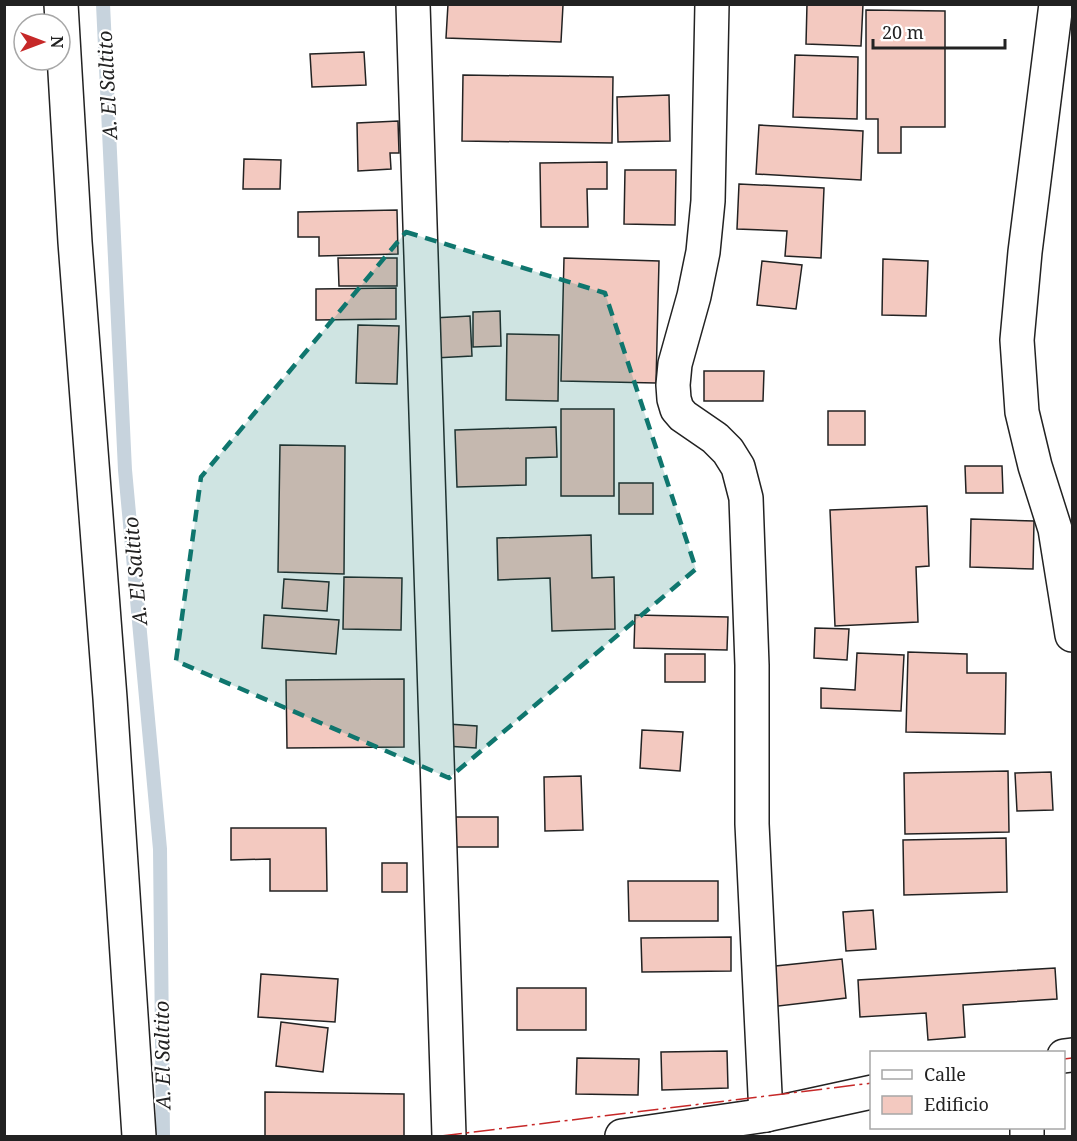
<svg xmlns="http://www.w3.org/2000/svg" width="1077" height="1141" font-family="'Noto Serif',serif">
	<rect width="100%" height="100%" fill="#fff"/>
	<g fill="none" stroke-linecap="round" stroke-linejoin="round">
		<path stroke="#c7d3dd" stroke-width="14" d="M103 4 125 470 160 849 163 1136"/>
	</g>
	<g fill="#f3c9c0" stroke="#222" stroke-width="1.5">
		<path d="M448 4 563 5 561 42 446 38Z"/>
		<path d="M807 4H863L861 46 806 44Z"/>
		<path d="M866 10 945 11V127H901V153H878V119H866Z"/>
		<path d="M364 52 366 85 312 87 310 54Z"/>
		<path d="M795 55 858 57 857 119 793 117Z"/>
		<path d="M463 75 613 77 612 143 462 141Z"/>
		<path d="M669 95 670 141 618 142 617 97Z"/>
		<path d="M398 121 399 153H390L391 169 358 171 357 123Z"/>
		<path d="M759 125 863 131 861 180 756 174Z"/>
		<path d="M244 159 281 160 280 189H243Z"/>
		<path d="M607 162V189H587L588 227H541L540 163Z"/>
		<path d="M625 170H676L675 225 624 224Z"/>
		<path d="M739 184 824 188 821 258 785 256 787 231 737 229Z"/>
		<path d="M397 210 398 254 319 256V237H298V212Z"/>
		<path d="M338 258H397V286H339Z"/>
		<path d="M564 258 659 261 656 383 561 381Z"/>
		<path d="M883 259 928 261 926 316 882 315Z"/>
		<path d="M762 261 802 265 796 309 757 305Z"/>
		<path d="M396 288V319L316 320V289Z"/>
		<path d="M500 311 501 346 473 347V312Z"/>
		<path d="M470 316 472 356 435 358 433 318Z"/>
		<path d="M358 325 399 326 397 384 356 383Z"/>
		<path d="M507 334 559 335 558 401 506 400Z"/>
		<path d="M704 371H764L763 401H704Z"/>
		<rect x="561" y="409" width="53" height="87"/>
		<rect x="828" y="411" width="37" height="34"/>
		<path d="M556 427 557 457 526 458V485L457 487 455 430Z"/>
		<path d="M280 445 345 446 344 574 278 572Z"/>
		<path d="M965 466H1002L1003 493H966Z"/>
		<rect x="619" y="483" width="34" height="31"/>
		<path d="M927 506 929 566 916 567 918 622 835 626 830 510Z"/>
		<path d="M971 519 1034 521 1033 569 970 567Z"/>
		<path d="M591 535 592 578 614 577 615 629 552 631 550 578 498 580 497 538Z"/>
		<path d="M344 577 402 578 401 630 343 629Z"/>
		<path d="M284 579 329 582 327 611 282 608Z"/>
		<path d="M264 615 339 620 336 654 262 648Z"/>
		<path d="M635 615 728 617 727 650 634 648Z"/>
		<path d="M815 628 849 629 847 660 814 658Z"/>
		<path d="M908 652 967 654V673H1006L1005 734 906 732Z"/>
		<path d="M857 653 904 655 901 711 821 708V688L855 690Z"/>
		<rect x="665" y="654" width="40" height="28"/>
		<path d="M404 679V747L287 748 286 680Z"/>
		<path d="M448 724 477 726 476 748 446 746Z"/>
		<path d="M642 730 683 732 680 771 640 768Z"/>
		<path d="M1008 771 1009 832 905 834 904 773Z"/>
		<path d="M1051 772 1053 810 1017 811 1015 773Z"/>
		<path d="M581 776 583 830 545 831 544 777Z"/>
		<rect x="447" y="817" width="51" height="30"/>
		<path d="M231 828H326L327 891H270V859L231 860Z"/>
		<path d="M1006 838 1007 892 904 895 903 840Z"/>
		<rect x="382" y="863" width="25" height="29"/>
		<path d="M628 881H718V921H629Z"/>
		<path d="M873 910 876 949 846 951 843 912Z"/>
		<path d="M731 937V971L642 972 641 938Z"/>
		<path d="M842 959 846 998 770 1007 766 967Z"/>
		<path d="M1055 968 1057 999 963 1005 965 1037 928 1040 926 1013 860 1017 858 980Z"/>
		<path d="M261 974 338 979 335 1022 258 1017Z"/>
		<rect x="517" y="988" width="69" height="42"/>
		<path d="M281 1022 328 1028 323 1072 276 1066Z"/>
		<path d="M727 1051 728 1088 662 1090 661 1052Z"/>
		<path d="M577 1058 639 1059 638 1095 576 1094Z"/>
		<path d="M265 1092 404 1094V1136H265Z"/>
	</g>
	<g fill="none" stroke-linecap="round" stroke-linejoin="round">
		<g stroke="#222" stroke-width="36">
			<g id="minor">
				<path d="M61 4 75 242 110 698 139 1136"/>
				<path d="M413 4 449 1136"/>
				<path d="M712 4 708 201 703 252 694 296 675 364 673 385 674 399 677 409 683 416 715 438 728 451 738 467 746 498 752 665V824L766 1115"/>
				<path d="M1056 4 1025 252 1017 340 1022 412 1035 466 1055 529 1072 635"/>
				<path d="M1064 1056 1072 1055"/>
				<path d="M1027 1128V1136"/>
				<path d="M622 1136 766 1115 872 1092"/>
			</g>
		</g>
		<use href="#minor" stroke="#fff" stroke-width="33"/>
		<g stroke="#c62828" stroke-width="1.5" stroke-dasharray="21 4.5 3 4.5" stroke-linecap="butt">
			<path d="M1064 1059 1072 1058"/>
			<path d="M441 1136 872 1083"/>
		</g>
	</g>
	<path fill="#0f766e" fill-opacity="0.2" stroke="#0f766e" stroke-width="4.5" stroke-dasharray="12 8" stroke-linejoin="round" d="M406 232 605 293 696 569 449 778 176 661 201 477Z"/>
	<g text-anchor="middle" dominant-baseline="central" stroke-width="4.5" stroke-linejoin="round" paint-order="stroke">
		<g font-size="20" font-style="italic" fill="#222" stroke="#fff">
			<text transform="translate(107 85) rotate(-93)">A. El Saltito</text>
			<text transform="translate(135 571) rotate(-95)">A. El Saltito</text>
			<text transform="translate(162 1055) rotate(-91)">A. El Saltito</text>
		</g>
	</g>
	<rect width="1077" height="1141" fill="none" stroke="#222222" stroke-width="12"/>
	<rect x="870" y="1051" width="195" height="78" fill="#ffffff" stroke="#a7a7a7" stroke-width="1.5"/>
	<rect x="882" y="1070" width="30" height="9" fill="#ffffff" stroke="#a7a7a7" stroke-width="1.5"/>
	<text x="924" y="1081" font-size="18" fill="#222222">Calle</text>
	<rect x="882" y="1096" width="30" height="18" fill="#f3c9c0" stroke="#a7a7a7" stroke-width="1.5"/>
	<text x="924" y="1111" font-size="18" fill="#222222">Edificio</text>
	<g transform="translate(42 42) rotate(90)"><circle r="28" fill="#ffffff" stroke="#a7a7a7" stroke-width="1.5"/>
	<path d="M0-4.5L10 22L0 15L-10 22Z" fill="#c62828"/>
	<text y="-9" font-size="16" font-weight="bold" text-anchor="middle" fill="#222222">N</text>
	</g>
	<path d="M873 39v9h132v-9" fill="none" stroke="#222222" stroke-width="3"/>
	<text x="882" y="39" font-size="18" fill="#222222" stroke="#ffffff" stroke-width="4.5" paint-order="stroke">20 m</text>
</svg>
